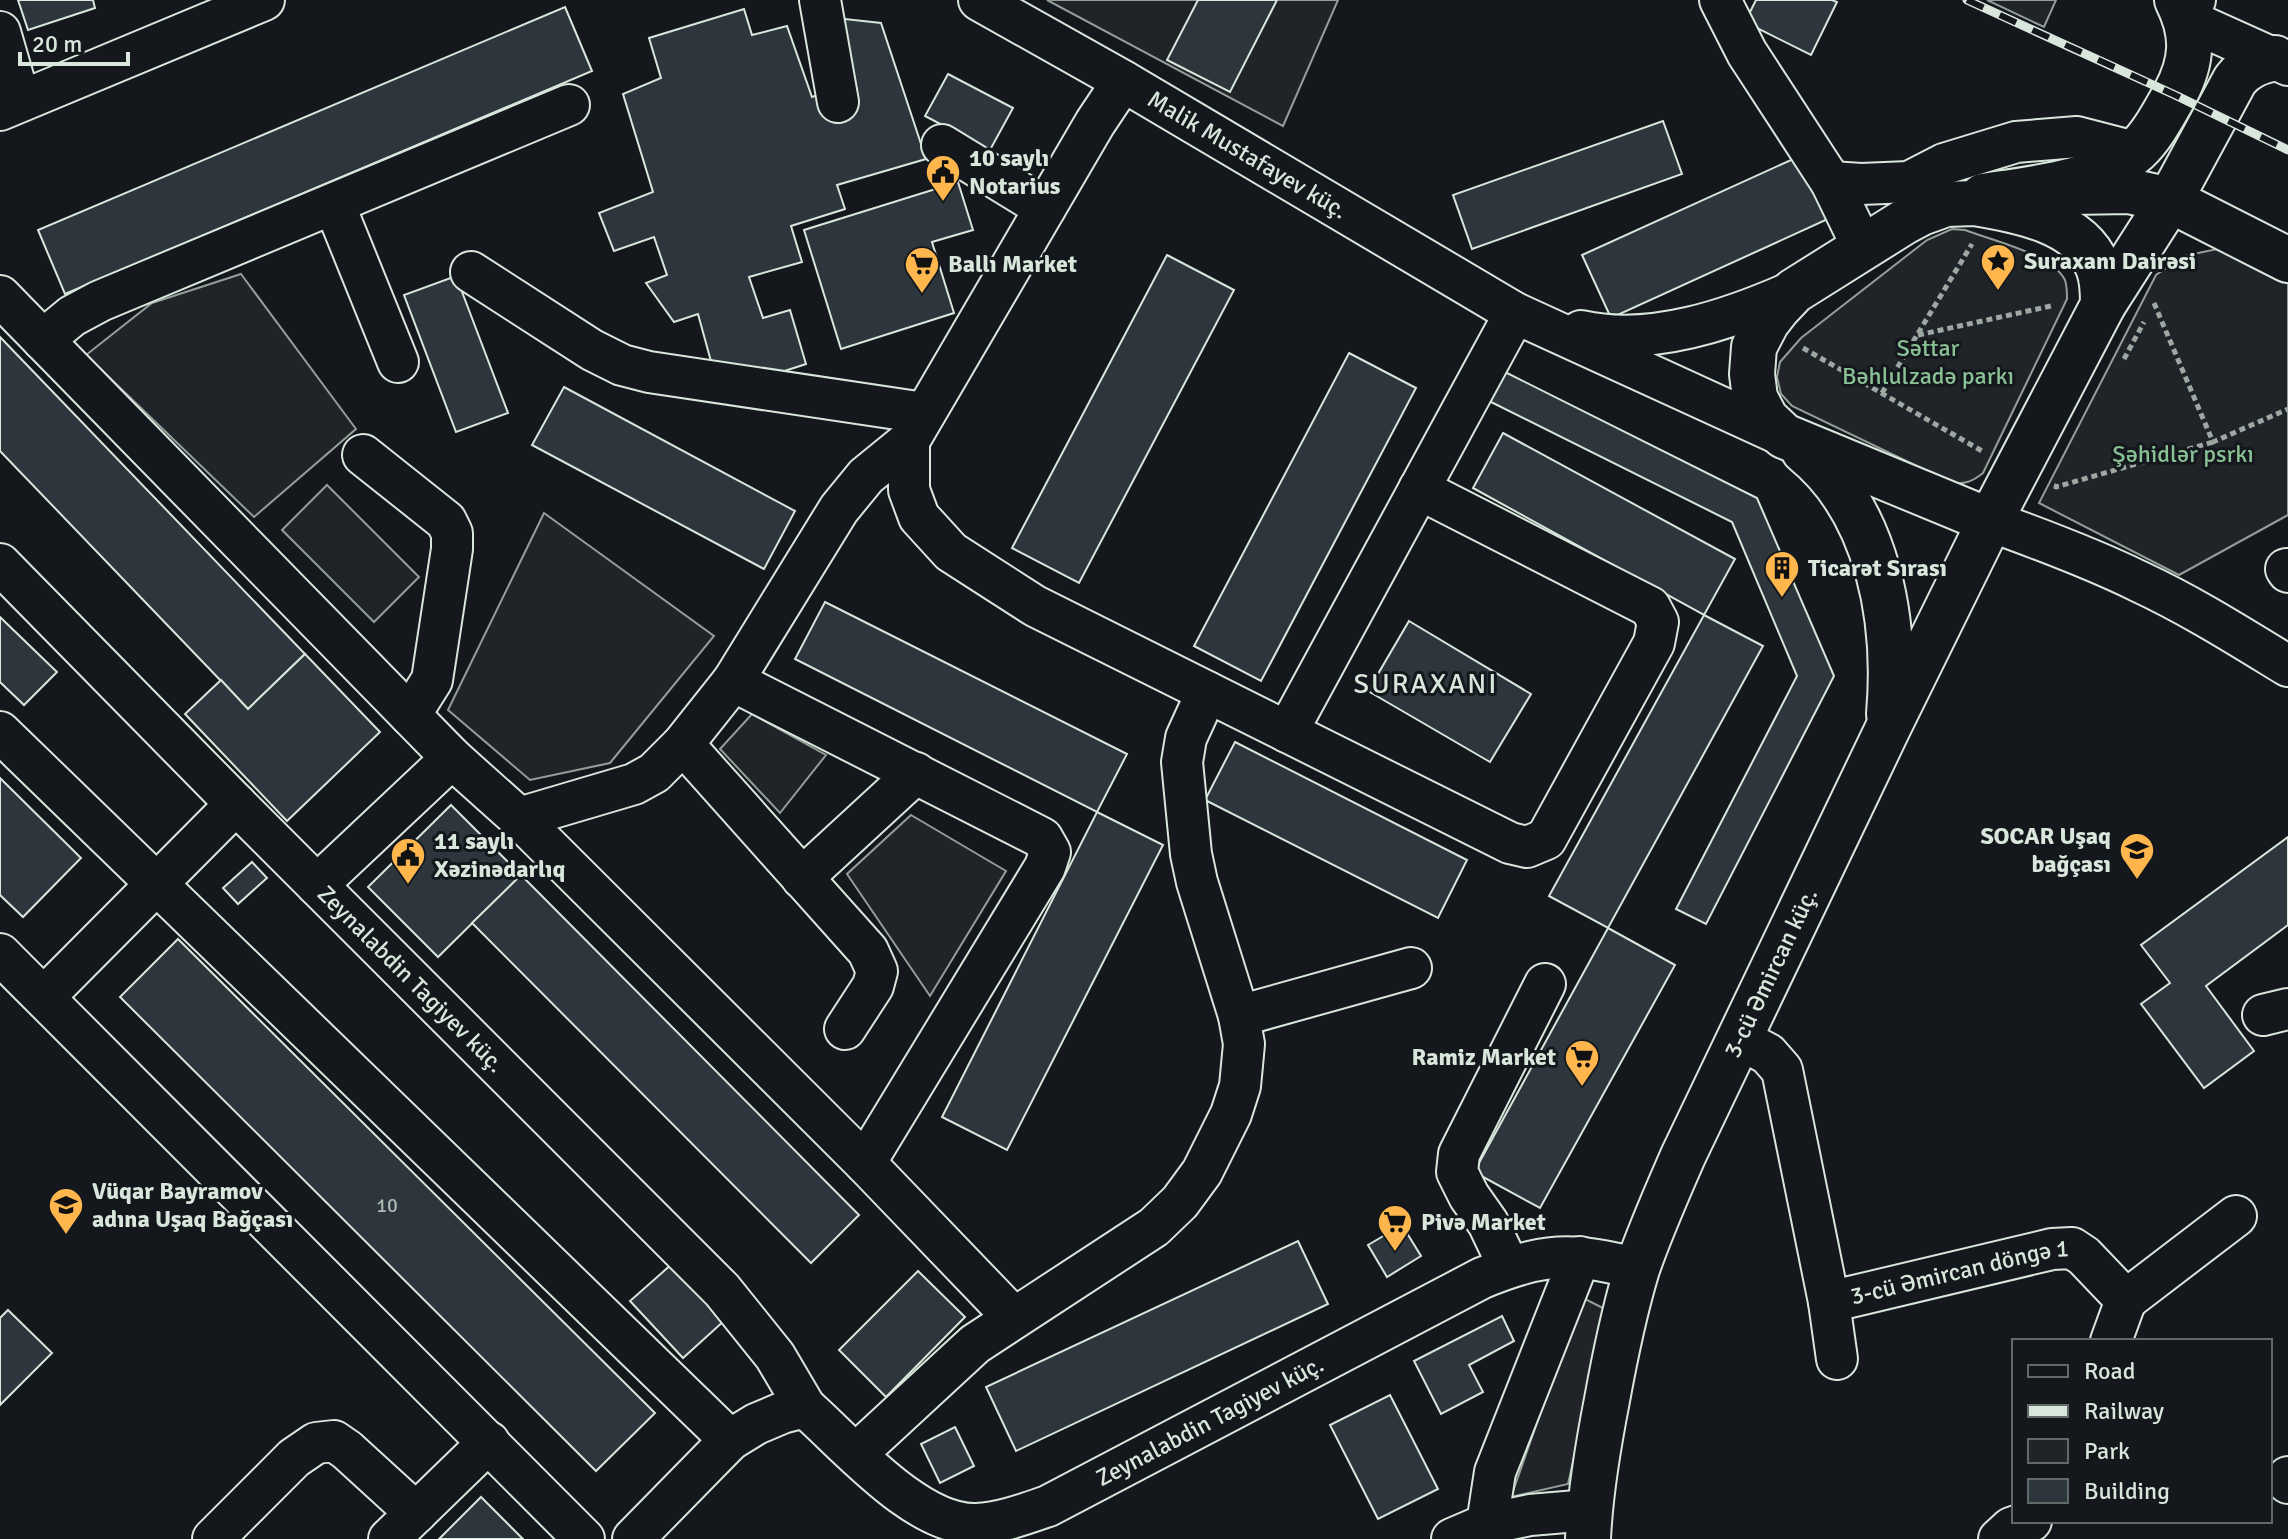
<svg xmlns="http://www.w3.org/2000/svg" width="2288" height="1539" font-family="Signika,sans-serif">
	<rect width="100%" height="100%" fill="#14181c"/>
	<g fill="#202428" stroke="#939e99" stroke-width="2">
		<path d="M1047 0H1338L1283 126Z"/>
		<path d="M1987 0H2056L2044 27Z"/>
		<path d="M1952 229 1965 230C1991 240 2052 254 2065 280 2067 286 2067 293 2067 299L1983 473C1972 482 1965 484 1952 483L1792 406 1781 394 1777 377 1780 362 1801 338 1927 240Z"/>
		<path d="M2222 248 2288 282V515L2179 575 2039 503 2156 275 2184 256Z"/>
		<path d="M241 274 356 429 254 517 86 355 152 303Z"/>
		<path d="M327 485 419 577 374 622 282 530Z"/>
		<path d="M544 513 714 636 610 763 530 780 448 710Z"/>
		<path d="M752 714 826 755 780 813 720 749Z"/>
		<path d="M911 815 1006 871 930 996 847 874Z"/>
		<path d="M1581 1297 1607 1310 1568 1484 1511 1497Z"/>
	</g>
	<g fill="#2c363c" stroke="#d8e6dc" stroke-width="2">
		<path d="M18 0H93L95 8 28 30Z"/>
		<path d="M1198 0H1277L1230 92 1167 60Z"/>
		<path d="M1756 0H1832L1837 2 1811 55 1745 22Z"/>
		<path d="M565 7 592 71 65 294 38 230Z"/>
		<path d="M744 9 752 35 787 26 812 97 826 92 836 18 881 23 926 159 837 185 845 209 791 226 802 262 749 277 763 318 790 310 806 364 763 378 712 365 698 314 674 322 646 283 667 275 654 237 614 251 599 213 653 192 623 94 661 78 649 38Z"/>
		<path d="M948 74 1013 108 990 150 925 116Z"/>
		<path d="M1663 121 1682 174 1472 249 1453 195Z"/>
		<path d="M1802 155 1830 218 1611 318 1582 255Z"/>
		<path d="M958 182 973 230 932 242 954 313 841 349 804 230Z"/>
		<path d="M1167 255 1234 290 1079 583 1012 548Z"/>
		<path d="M456 276 508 413 456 432 404 295Z"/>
		<path d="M0 337 305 654 248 709 0 451Z"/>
		<path d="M1349 353 1416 388 1261 681 1194 646Z"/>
		<path d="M1505 372 1757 498 1834 676 1706 924 1676 909 1797 676 1732 522 1489 401Z"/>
		<path d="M564 387 795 511 764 569 532 445Z"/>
		<path d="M1503 433 1735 559 1704 615 1473 488Z"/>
		<path d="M825 602 1127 754 1097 812 795 659Z"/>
		<path d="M1704 615 1763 646 1608 928 1549 896Z"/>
		<path d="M0 617 57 672 24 705 0 682Z"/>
		<path d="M1409 621 1531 694 1490 762 1368 691Z"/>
		<path d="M305 654 380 732 287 821 185 714 221 680 248 709Z"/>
		<path d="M1235 742 1467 860 1438 918 1205 800Z"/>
		<path d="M0 778 81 858 23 917 0 895Z"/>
		<path d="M451 805 521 875 438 957 368 887Z"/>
		<path d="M1097 812 1163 845 1007 1150 942 1117Z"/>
		<path d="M2288 837V925L2206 986 2254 1051 2204 1088 2141 1004 2170 983 2141 945Z"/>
		<path d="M252 862 267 878 238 904 223 888Z"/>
		<path d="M521 875 859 1215 811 1263 472 923Z"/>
		<path d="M1608 928 1675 965 1540 1208 1474 1172Z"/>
		<path d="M178 939 655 1413 596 1471 120 997Z"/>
		<path d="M1402 1225 1421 1256 1387 1277 1368 1245Z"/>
		<path d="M1298 1241 1328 1304 1016 1451 986 1387Z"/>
		<path d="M673 1263 725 1320 683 1358 630 1301Z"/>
		<path d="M918 1271 965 1317 886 1397 839 1350Z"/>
		<path d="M8 1310 52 1353 0 1405V1318Z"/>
		<path d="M1502 1316 1514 1341 1469 1365 1483 1392 1441 1414 1414 1361Z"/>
		<path d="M1390 1395 1438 1489 1378 1519 1330 1425Z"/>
		<path d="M955 1427 974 1466 940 1483 921 1444Z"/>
		<path d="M481 1497 523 1539H439Z"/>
	</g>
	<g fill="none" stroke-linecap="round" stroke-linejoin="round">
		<g stroke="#d8e6dc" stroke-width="44">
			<g id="minor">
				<path d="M820 0 838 102"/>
				<path id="s1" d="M979 0 1123 81 1515 313 1784 436"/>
				<path d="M1720 0 1747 53 1831 182 1863 248"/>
				<path d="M2195 0 2186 19 2288 65"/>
				<path d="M0 32 20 101"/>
				<path d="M1123 81 1095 123 909 441V490L919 517 951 552 1035 606 1510 843 1527 847 1546 839 1654 643 1658 622 1650 607 1419 489"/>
				<path d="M0 110 264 0"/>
				<path d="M942 145 1045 208"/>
				<path d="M1831 182 1861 184 1909 182 1944 164 2016 142 2077 137 2135 152"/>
				<path d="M334 204 398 362"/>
				<path d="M471 272 592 350 622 365 649 372 924 413"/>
				<path d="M0 296 452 758 519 818 865 1163 1014 1318"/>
				<path d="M1581 331C1651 347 1731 319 1794 291"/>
				<path d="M43 340 72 316 100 301 569 105"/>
				<path d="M363 455 446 521 452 533V549L432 680 410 715"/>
				<path d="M1990 521C2040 539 2091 558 2138 581 2190 605 2239 636 2288 666"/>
				<path id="s2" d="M0 564 236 804 722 1290 775 1356 805 1407"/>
				<path d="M2286 569 2288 572"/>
				<path d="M733 681 1042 838 1050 852 1045 867 865 1163"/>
				<path d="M0 732 730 1440"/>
				<path d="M1287 732 1515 313"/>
				<path d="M683 744 868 951 877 971 873 986 845 1029"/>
				<path d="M519 818 634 784 654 773 683 744 733 681 839 509 866 476 909 441"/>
				<path d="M802 878 916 773"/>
				<path d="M317 885 452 758"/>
				<path d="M0 954 584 1539"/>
				<path d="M44 997 236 804"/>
				<path d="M2263 1015 2288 1009"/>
				<path d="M1239 1016 1411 968"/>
				<path id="s3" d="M1740 1039 1768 1054 1782 1070 1829 1302 2052 1249 2072 1248 2084 1256 2126 1300 2111 1341"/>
				<path d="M1509 1267 1488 1223 1469 1196 1457 1172 1459 1154 1545 984"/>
				<path d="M2126 1300 2236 1216"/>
				<path d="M1829 1302 1837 1359"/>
				<path d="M856 1454 975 1344 1154 1227 1180 1202 1202 1172 1231 1114 1240 1086 1244 1044 1239 1016 1197 882 1191 854 1182 762 1186 738 1207 692"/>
				<path d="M2288 1477V1483"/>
				<path d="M1487 1524 1530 1515 1589 1510"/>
				<path d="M213 1539 294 1458 316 1443 334 1441 347 1450 416 1513"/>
				<path d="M389 1539 489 1442"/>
				<path id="s4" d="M633 1539 730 1440 756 1424 782 1413 805 1407C847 1444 917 1526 976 1524 1001 1523 1025 1514 1048 1506L1482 1278C1514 1265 1547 1254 1581 1258 1600 1259 1619 1265 1638 1268"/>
				<path d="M1452 1539 1487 1524 1495 1472 1580 1257"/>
				<path d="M1999 1539 2011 1528 2031 1521"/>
			</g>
		</g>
		<g stroke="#d8e6dc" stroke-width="48">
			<g id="major">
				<path d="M2070 192 2129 191 2170 200 2288 260"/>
				<path d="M1983 196C2029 189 2102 182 2137 150 2153 135 2164 113 2175 94 2193 61 2194 34 2177 0"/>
				<path d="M1975 203C2017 210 2081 221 2098 267 2103 279 2103 292 2103 305L1990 521 1784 436 1766 419 1755 398 1752 374 1754 347 1767 322 1777 309 1794 291 1904 222 1921 213 1946 204Z"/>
				<path d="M2103 305 2170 200 2235 80C2246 66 2258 62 2275 58"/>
				<path d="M1804 451C1879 512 1897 622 1889 714"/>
				<path id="s5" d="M1588 1539C1590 1492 1598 1446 1607 1400 1615 1356 1624 1312 1637 1269 1650 1231 1667 1193 1683 1156L1888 728 1990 521"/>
			</g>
		</g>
		<g stroke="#9da8a2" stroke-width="5" stroke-dasharray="6 4" stroke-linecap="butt">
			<path d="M2154 303 2213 442 2288 409"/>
			<path d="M1918 335 2051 306"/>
			<path d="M1803 348 1982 451"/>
			<path d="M2124 359 2144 322"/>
			<path d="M1882 393 1972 244"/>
			<path d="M2057 484 2056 487 2213 442"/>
		</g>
		<use href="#minor" stroke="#14181c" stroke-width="40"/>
		<use href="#major" stroke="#14181c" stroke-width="44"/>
		<g stroke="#d8e6dc" stroke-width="9">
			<path id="rail" d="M1967 0 2175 95 2288 150"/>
		</g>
		<use href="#rail" stroke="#14181c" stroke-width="6" stroke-dasharray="18" stroke-linecap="butt"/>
	</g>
	<defs>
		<g id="civic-pin" transform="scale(1.8)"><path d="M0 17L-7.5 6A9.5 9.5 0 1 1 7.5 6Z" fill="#ffb74d" stroke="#14181c"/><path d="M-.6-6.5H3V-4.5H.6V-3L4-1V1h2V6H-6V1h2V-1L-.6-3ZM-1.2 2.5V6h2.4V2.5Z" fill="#111"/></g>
		<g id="sight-pin" transform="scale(1.8)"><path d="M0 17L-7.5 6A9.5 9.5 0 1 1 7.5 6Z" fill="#ffb74d" stroke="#14181c"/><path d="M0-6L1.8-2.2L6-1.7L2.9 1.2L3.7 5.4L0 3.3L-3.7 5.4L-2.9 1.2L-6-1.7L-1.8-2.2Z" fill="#111"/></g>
		<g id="supermarket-pin" transform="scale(1.8)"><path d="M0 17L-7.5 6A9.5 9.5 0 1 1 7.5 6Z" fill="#ffb74d" stroke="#14181c"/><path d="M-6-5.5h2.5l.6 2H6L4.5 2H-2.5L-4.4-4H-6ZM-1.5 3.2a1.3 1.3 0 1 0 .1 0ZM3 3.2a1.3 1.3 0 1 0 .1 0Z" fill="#111"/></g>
		<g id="building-pin" transform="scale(1.8)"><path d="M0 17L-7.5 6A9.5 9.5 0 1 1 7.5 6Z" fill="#ffb74d" stroke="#14181c"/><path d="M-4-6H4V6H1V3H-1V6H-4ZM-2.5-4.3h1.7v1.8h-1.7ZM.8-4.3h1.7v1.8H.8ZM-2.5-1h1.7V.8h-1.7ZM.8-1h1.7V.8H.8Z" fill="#111"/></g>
		<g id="school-pin" transform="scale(1.8)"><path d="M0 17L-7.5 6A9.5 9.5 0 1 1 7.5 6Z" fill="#ffb74d" stroke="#14181c"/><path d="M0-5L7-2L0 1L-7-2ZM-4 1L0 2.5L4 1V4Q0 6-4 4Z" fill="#111"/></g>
	</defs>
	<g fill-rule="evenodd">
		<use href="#civic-pin" x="943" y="172"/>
		<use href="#sight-pin" x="1998" y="261"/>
		<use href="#supermarket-pin" x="922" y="264"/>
		<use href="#building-pin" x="1782" y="568"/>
		<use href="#school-pin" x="2137" y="850"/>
		<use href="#civic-pin" x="408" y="855"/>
		<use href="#supermarket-pin" x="1582" y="1057"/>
		<use href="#school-pin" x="66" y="1205"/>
		<use href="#supermarket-pin" x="1395" y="1222"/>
	</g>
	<g text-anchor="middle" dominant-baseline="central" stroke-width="6" stroke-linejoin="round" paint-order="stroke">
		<g font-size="20" fill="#adbab4">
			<text x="387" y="1205">10</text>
		</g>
		<g font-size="24" fill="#d8e6dc" stroke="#14181c">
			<text stroke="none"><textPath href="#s1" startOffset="310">Malik Mustafayev küç.</textPath></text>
			<text stroke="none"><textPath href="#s5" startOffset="600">3-cü Əmircan küç.</textPath></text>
			<text stroke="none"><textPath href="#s2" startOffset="584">Zeynalabdin Tagiyev küç.</textPath></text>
			<text stroke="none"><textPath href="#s3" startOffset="424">3-cü Əmircan döngə 1</textPath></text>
			<text stroke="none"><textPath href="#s4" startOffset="690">Zeynalabdin Tagiyev küç.</textPath></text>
		</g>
		<g font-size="24" font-weight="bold" fill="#d8e6dc" stroke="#14181c" text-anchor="start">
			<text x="969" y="158">10 saylı<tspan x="969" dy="28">Notarius</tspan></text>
			<text x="2024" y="261">Suraxanı Dairəsi</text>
			<text x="948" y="264">Ballı Market</text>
			<text x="1808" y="568">Ticarət Sırası</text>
			<text x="2111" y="836" text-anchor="end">SOCAR Uşaq<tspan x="2111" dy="28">bağçası</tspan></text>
			<text x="434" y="841">11 saylı<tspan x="434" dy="28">Xəzinədarlıq</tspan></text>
			<text x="1556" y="1057" text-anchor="end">Ramiz Market</text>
			<text x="92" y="1191">Vüqar Bayramov<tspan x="92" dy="28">adına Uşaq Bağçası</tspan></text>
			<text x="1421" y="1222">Pivə Market</text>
		</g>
		<g font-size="24" fill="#8ac095" stroke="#14181c">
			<text x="1928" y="348">Səttar<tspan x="1928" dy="28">Bəhlulzadə parkı</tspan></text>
			<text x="2183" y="454">Şəhidlər psrkı</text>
		</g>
		<g font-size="28" letter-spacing="2" fill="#d8e6dc" stroke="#14181c">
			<text x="1426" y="684">SURAXANI</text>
		</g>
	</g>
	<rect x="2012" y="1339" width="260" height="184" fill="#14181c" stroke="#626a69" stroke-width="2"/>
	<rect x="2028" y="1365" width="40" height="12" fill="#14181c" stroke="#626a69" stroke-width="2"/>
	<text x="2084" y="1379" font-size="24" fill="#d8e6dc">Road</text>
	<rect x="2028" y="1405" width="40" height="12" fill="#d8e6dc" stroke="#626a69" stroke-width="2"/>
	<text x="2084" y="1419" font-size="24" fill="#d8e6dc">Railway</text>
	<rect x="2028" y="1439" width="40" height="24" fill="#202428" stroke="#626a69" stroke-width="2"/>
	<text x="2084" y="1459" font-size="24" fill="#d8e6dc">Park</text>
	<rect x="2028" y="1479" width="40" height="24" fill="#2c363c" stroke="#626a69" stroke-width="2"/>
	<text x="2084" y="1499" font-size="24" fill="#d8e6dc">Building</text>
	<path d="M20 52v12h108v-12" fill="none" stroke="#d8e6dc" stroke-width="4"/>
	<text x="32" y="52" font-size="24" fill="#d8e6dc" stroke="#14181c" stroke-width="6" paint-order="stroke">20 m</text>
</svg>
